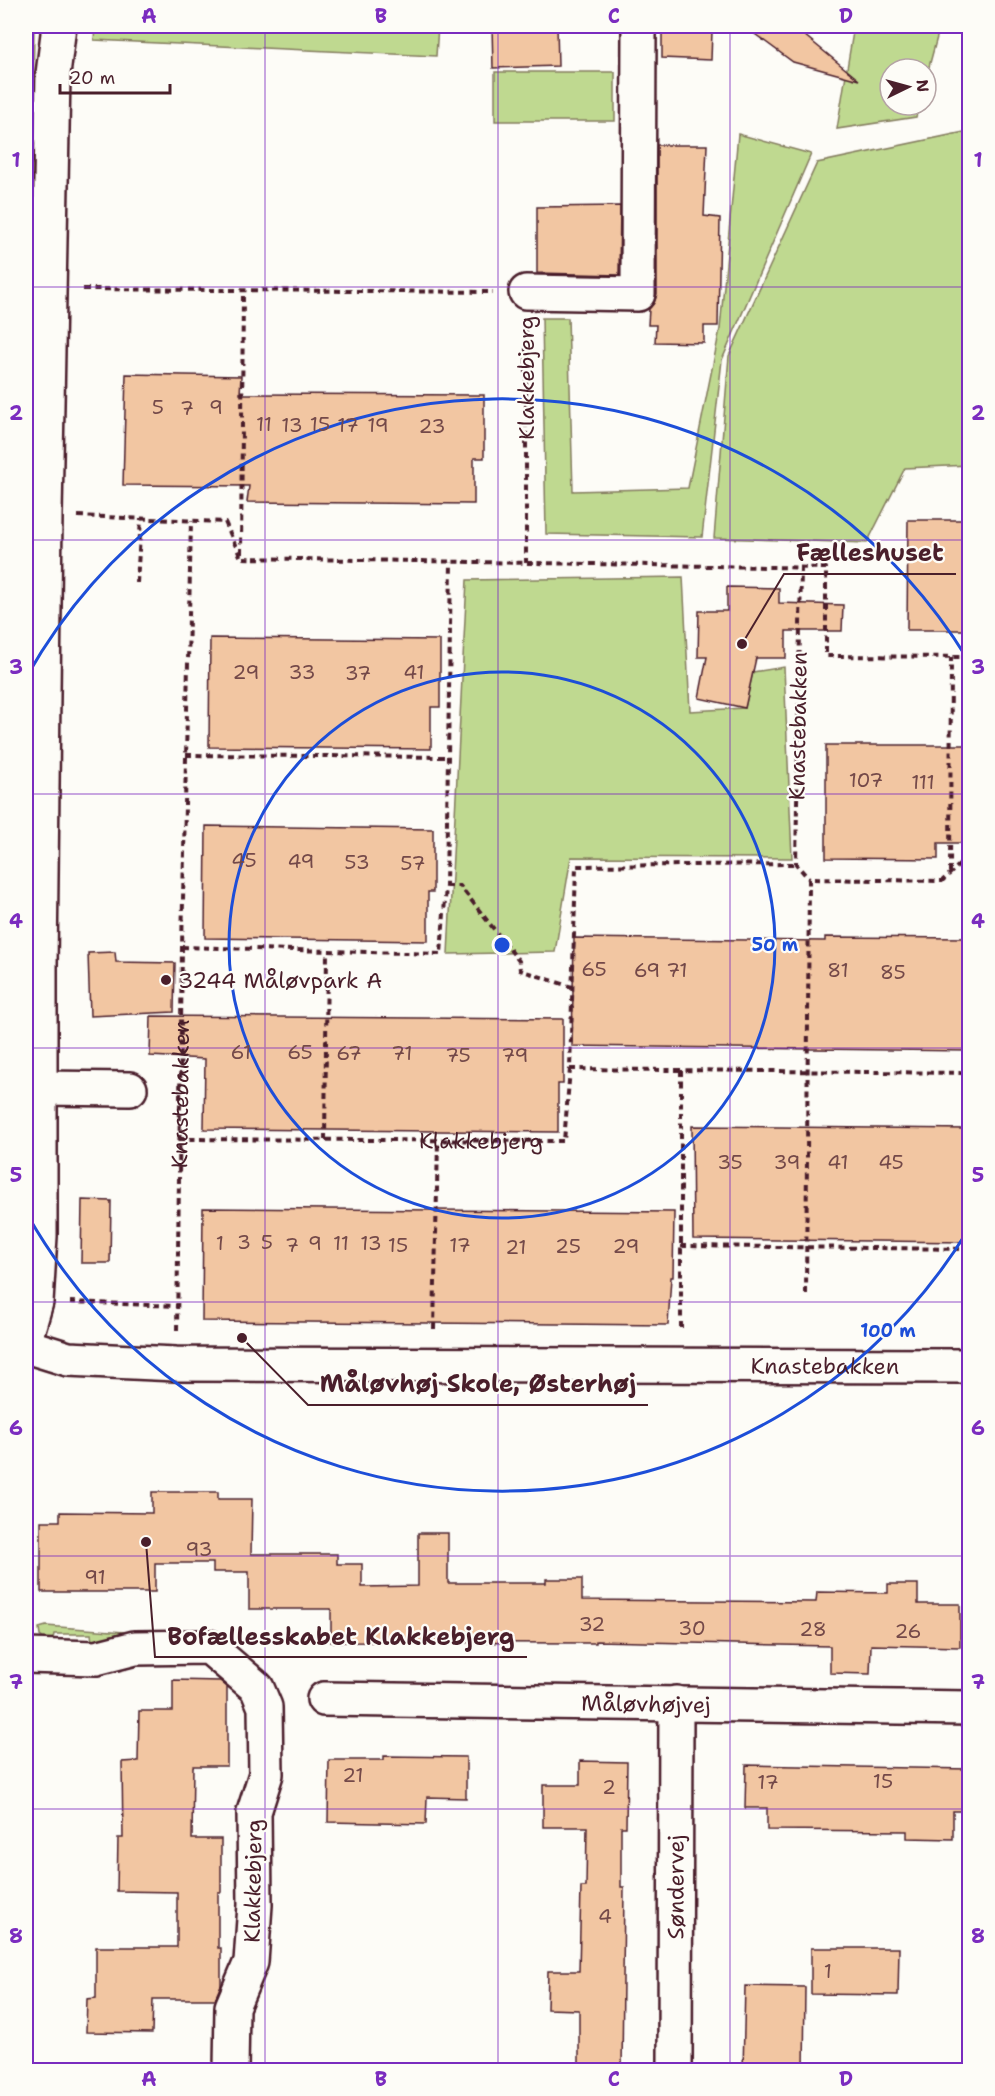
<svg xmlns="http://www.w3.org/2000/svg" width="995" height="2096" font-family="'Shantell Sans',sans-serif">
	<rect width="100%" height="100%" fill="#fdfcf7"/>
	<filter id="ink" filterUnits="userSpaceOnUse"><feTurbulence type="fractalNoise" baseFrequency=".0167" numOctaves="2"/><feDisplacementMap in="SourceGraphic" scale="12" xChannelSelector="R" yChannelSelector="G"/><feConvolveMatrix kernelMatrix="1 2 1 2 8 2 1 2 1" color-interpolation-filters="sRGB"/></filter>
	<g filter="url(#ink)">
		<g fill="#bfd990" stroke="#847c5e" stroke-width="1.5">
			<path d="M26 26H34L29 400 26 401Z"/>
			<path d="M95 26H438L436 56 94 40Z"/>
			<path d="M854 26H940L926 78V69H890V105H919L916 117 837 129Z"/>
			<rect x="495" y="72" width="120" height="49"/>
			<path d="M969 131V465L905 468 867 543 714 538 729 356 817 163Z"/>
			<path d="M738 134 811 154 722 360 702 537 546 534 542 318H568L573 491 688 488 720 329Z"/>
			<path d="M683 577 690 711 745 708 753 672 784 667 792 858 571 857 555 952 448 954 467 580Z"/>
			<path d="M46 1626 125 1632 92 1642 91 1634H54L52 1644 40 1636 39 1628Z"/>
		</g>
		<g fill="#f2c6a2" stroke="#4a1f2b" stroke-width="1.5">
			<path d="M492 26H557L558 66 493 68Z"/>
			<path d="M744 26H793L859 80 793 62Z"/>
			<path d="M662 29 712 31 711 60 662 58Z"/>
			<path d="M657 145H707L704 216 720 218 718 326H704V343L655 342 656 325H648L649 309 654 303 657 294Z"/>
			<path d="M620 206 619 275 537 273V207Z"/>
			<path d="M126 374 241 376 240 394 484 395V458H474V504L247 502 249 486 123 485Z"/>
			<path d="M908 520H969V630H907Z"/>
			<path d="M727 587 779 588V603L843 605 842 631H786V658H756L745 708 699 698 707 657H698L699 611H727Z"/>
			<path d="M210 638 440 640V707H431V749L209 747Z"/>
			<path d="M826 745H969V843H938V859L826 858Z"/>
			<path d="M206 826 433 829V892H428V941L205 938Z"/>
			<path d="M825 937 969 938V1051L572 1046 574 938 825 941Z"/>
			<path d="M115 952 116 962 175 963 174 1012 90 1016 88 953Z"/>
			<path d="M151 1016 563 1019V1084H558V1132L204 1129 205 1059 150 1056Z"/>
			<path d="M692 1126 969 1129V1242L693 1239Z"/>
			<path d="M82 1200 111 1201 110 1263H81Z"/>
			<path d="M203 1208 674 1212 673 1277H671L668 1325 202 1321Z"/>
			<path d="M152 1492H218V1499H252L251 1554H337V1564H362V1587L418 1586V1533H448V1583H546V1579H582V1600L816 1602 817 1592 888 1593V1584H918V1604H960V1647L871 1645 870 1674 830 1673V1646L596 1641V1643L331 1642V1609H249V1572H213V1563H155V1592H41V1521H60V1512L152 1513Z"/>
			<path d="M173 1680 220 1681 227 1687V1766H193L192 1839H221V1892H218V1948H221V1985L215 1999H153L152 2033 86 2032 87 1999 96 1998V1947H177V1892L117 1891 118 1838H123L122 1762 138 1761 139 1711H173Z"/>
			<path d="M384 1756 466 1757V1798L427 1797 426 1824 328 1822 329 1760H384Z"/>
			<path d="M580 1761 627 1762 626 1827H621V1887H624L622 2070H579V2010L547 2009 548 1971H579L581 1887H586L587 1827H543V1785H580Z"/>
			<path d="M746 1765 969 1769V1811H953V1839L907 1838V1831L767 1830V1808H745Z"/>
			<path d="M811 1948H899L898 1995 811 1994Z"/>
			<path d="M745 1986 805 1987 804 2070H743Z"/>
		</g>
		<g fill="none" stroke-linecap="round" stroke-linejoin="round">
			<g stroke="#4a1f2b" stroke-width="38">
				<g id="minor">
					<path d="M526 292 638 294 639 26"/>
					<path d="M40 1088 130 1089"/>
					<path d="M26 1336 36 1302 40 1236V965L45 514 53 74 59 26"/>
					<path id="s3" d="M26 1346 68 1359 176 1364 970 1366"/>
					<path d="M26 1656 96 1658 135 1648 209 1647 257 1688 265 1707 266 1774 254 1812 255 1905 251 1962 232 2007 231 2070"/>
					<path id="s4" d="M324 1699 970 1708"/>
					<path id="s5" d="M675 2070 676 1703"/>
				</g>
			</g>
			<g stroke="#4a1f2b" stroke-width="4" stroke-dasharray="6 4.5" stroke-linecap="butt">
				<path d="M83 289 493 292"/>
				<path d="M526 327V563"/>
				<path d="M78 516 225 522 241 558 826 568V656L970 657"/>
				<path d="M241 554 243 291"/>
				<path d="M801 567 796 864 809 879"/>
				<path d="M137 583 141 518"/>
				<path d="M186 755 448 757"/>
				<path d="M950 872 951 657"/>
				<path d="M446 886H460L519 961 520 970 572 987"/>
				<path d="M182 947 441 954 446 886 451 562"/>
				<path d="M570 1069 970 1073"/>
				<path d="M681 1070V1331"/>
				<path id="s1" d="M179 1139 564 1141 570 1069 576 866 796 864"/>
				<path d="M325 1140 327 951"/>
				<path d="M681 1246 970 1249"/>
				<path d="M806 1294 809 879 942 881 970 855"/>
				<path d="M70 1302 177 1306"/>
				<path d="M434 1329 438 1141"/>
				<path id="s2" d="M177 1330 182 947 191 521"/>
			</g>
			<use href="#minor" stroke="#fdfcf7" stroke-width="33"/>
		</g>
	</g>
	<path fill="none" stroke="#7b2cbf" stroke-width="1.5" stroke-opacity="0.55" d="M265 26V2070M498 26V2070M730 26V2070M26 287H970M26 540H970M26 794H970M26 1048H970M26 1302H970M26 1556H970M26 1809H970"/>
	<g fill="none" stroke="#1d4ed8" stroke-width="3">
		<circle cx="502" cy="945" r="273"/>
		<path d="M968 1230A546 546 0 0 1 27 1214M27 676A546 546 0 0 1 968 660"/>
	</g>
	<circle fill="#4a1f2b" stroke="#fdfcf7" stroke-width="2" cx="166" cy="980" r="6"/>
	<g text-anchor="middle" dominant-baseline="central" stroke-width="4.5" stroke-linejoin="round" paint-order="stroke">
		<g font-size="20" fill="#744949">
			<text x="158" y="407">5</text>
			<text x="216" y="407">9</text>
			<text x="187" y="408">7</text>
			<text x="264" y="424">11</text>
			<text x="320" y="424">15</text>
			<text x="292" y="425">13</text>
			<text x="348" y="425">17</text>
			<text x="378" y="425">19</text>
			<text x="432" y="426">23</text>
			<text x="246" y="672">29</text>
			<text x="302" y="672">33</text>
			<text x="414" y="672">41</text>
			<text x="358" y="673">37</text>
			<text x="866" y="780">107</text>
			<text x="923" y="782">111</text>
			<text x="244" y="860">45</text>
			<text x="301" y="861">49</text>
			<text x="357" y="862">53</text>
			<text x="413" y="863">57</text>
			<text x="594" y="969">65</text>
			<text x="647" y="970">69</text>
			<text x="677" y="970">71</text>
			<text x="838" y="970">81</text>
			<text x="893" y="972">85</text>
			<text x="241" y="1052">61</text>
			<text x="300" y="1052">65</text>
			<text x="349" y="1053">67</text>
			<text x="402" y="1053">71</text>
			<text x="458" y="1055">75</text>
			<text x="515" y="1055">79</text>
			<text x="730" y="1162">35</text>
			<text x="787" y="1162">39</text>
			<text x="838" y="1162">41</text>
			<text x="891" y="1162">45</text>
			<text x="244" y="1242">3</text>
			<text x="267" y="1242">5</text>
			<text x="220" y="1243">1</text>
			<text x="315" y="1243">9</text>
			<text x="341" y="1243">11</text>
			<text x="371" y="1243">13</text>
			<text x="292" y="1245">7</text>
			<text x="398" y="1245">15</text>
			<text x="460" y="1245">17</text>
			<text x="568" y="1246">25</text>
			<text x="626" y="1246">29</text>
			<text x="516" y="1247">21</text>
			<text x="199" y="1549">93</text>
			<text x="95" y="1577">91</text>
			<text x="592" y="1624">32</text>
			<text x="692" y="1628">30</text>
			<text x="813" y="1629">28</text>
			<text x="908" y="1631">26</text>
			<text x="353" y="1775">21</text>
			<text x="883" y="1781">15</text>
			<text x="768" y="1782">17</text>
			<text x="609" y="1787">2</text>
			<text x="605" y="1916">4</text>
			<text x="828" y="1971">1</text>
		</g>
		<g font-size="22" fill="#4a1f2b" stroke="#fdfcf7">
			<text transform="translate(526 378) rotate(-90)">Klakkebjerg</text>
			<text transform="translate(798 726) rotate(-89)">Knastebakken</text>
			<text stroke="none"><textPath href="#s2" startOffset="236">Knastebakken</textPath></text>
			<text stroke="none"><textPath href="#s1" startOffset="302">Klakkebjerg</textPath></text>
			<text stroke="none"><textPath href="#s3" startOffset="801">Knastebakken</textPath></text>
			<text stroke="none"><textPath href="#s4" startOffset="322">Måløvhøjvej</textPath></text>
			<text transform="translate(253 1881) rotate(-89)">Klakkebjerg</text>
			<text stroke="none"><textPath href="#s5" startOffset="183">Søndervej</textPath></text>
		</g>
		<g font-size="22" fill="#4a1f2b" stroke="#fdfcf7" text-anchor="start">
			<text x="178" y="980">3244 Måløvpark A</text>
		</g>
	</g>
	<circle cx="502" cy="945" r="9" fill="#1d4ed8" stroke="#fdfcf7" stroke-width="3"/>
	<g font-size="18" text-anchor="middle" font-weight="bold" fill="#1d4ed8" stroke="#fdfcf7" stroke-width="4.5" stroke-linejoin="round" paint-order="stroke">
		<text x="775" y="951">50 m</text>
		<text x="888" y="1337">100 m</text>
	</g>
	<path fill="none" stroke="#4a1f2b" stroke-width="2" d="M742 644L784 574H956M242 1338L308 1405H648M146 1542L155 1657H527"/>
	<g fill="#4a1f2b" stroke="#fdfcf7" stroke-width="2">
		<circle cx="742" cy="644" r="6"/>
		<circle cx="242" cy="1338" r="6"/>
		<circle cx="146" cy="1542" r="6"/>
	</g>
	<g font-size="24" text-anchor="middle" font-weight="bold" fill="#4a1f2b" stroke="#fdfcf7" stroke-width="4.5" stroke-linejoin="round" paint-order="stroke">
		<text x="870" y="561">Fælleshuset</text>
		<text x="478" y="1392">Måløvhøj Skole, Østerhøj</text>
		<text x="341" y="1645">Bofællesskabet Klakkebjerg</text>
	</g>
	<rect width="995" height="2096" fill="none" stroke="#fdfcf7" stroke-width="66"/>
	<g transform="translate(908 87) rotate(85)"><circle r="28" fill="#fdfcf7" stroke="#b5a4a5" stroke-width="1.5"/>
	<path d="M0-4.5L10 22L0 15L-10 22Z" fill="#4a1f2b"/>
	<text y="-9" font-size="16" font-weight="bold" text-anchor="middle" fill="#4a1f2b">N</text>
	</g>
	<path d="M60 84v9h110v-9" fill="none" stroke="#4a1f2b" stroke-width="3"/>
	<text x="69" y="84" font-size="18" fill="#4a1f2b" stroke="#fdfcf7" stroke-width="4.5" paint-order="stroke">20 m</text>
	<rect x="33" y="33" width="929" height="2030" fill="none" stroke="#7b2cbf" stroke-width="2"/>
	<g font-size="20" text-anchor="middle" font-weight="bold" fill="#7b2cbf">
		<text x="149" y="23">A</text>
		<text x="381" y="23">B</text>
		<text x="614" y="23">C</text>
		<text x="846" y="23">D</text>
		<text x="16" y="167">1</text>
		<text x="978" y="167">1</text>
		<text x="16" y="420">2</text>
		<text x="978" y="420">2</text>
		<text x="16" y="674">3</text>
		<text x="978" y="674">3</text>
		<text x="16" y="928">4</text>
		<text x="978" y="928">4</text>
		<text x="16" y="1182">5</text>
		<text x="978" y="1182">5</text>
		<text x="16" y="1435">6</text>
		<text x="978" y="1435">6</text>
		<text x="16" y="1689">7</text>
		<text x="978" y="1689">7</text>
		<text x="16" y="1943">8</text>
		<text x="978" y="1943">8</text>
		<text x="149" y="2086">A</text>
		<text x="381" y="2086">B</text>
		<text x="614" y="2086">C</text>
		<text x="846" y="2086">D</text>
	</g>
</svg>
